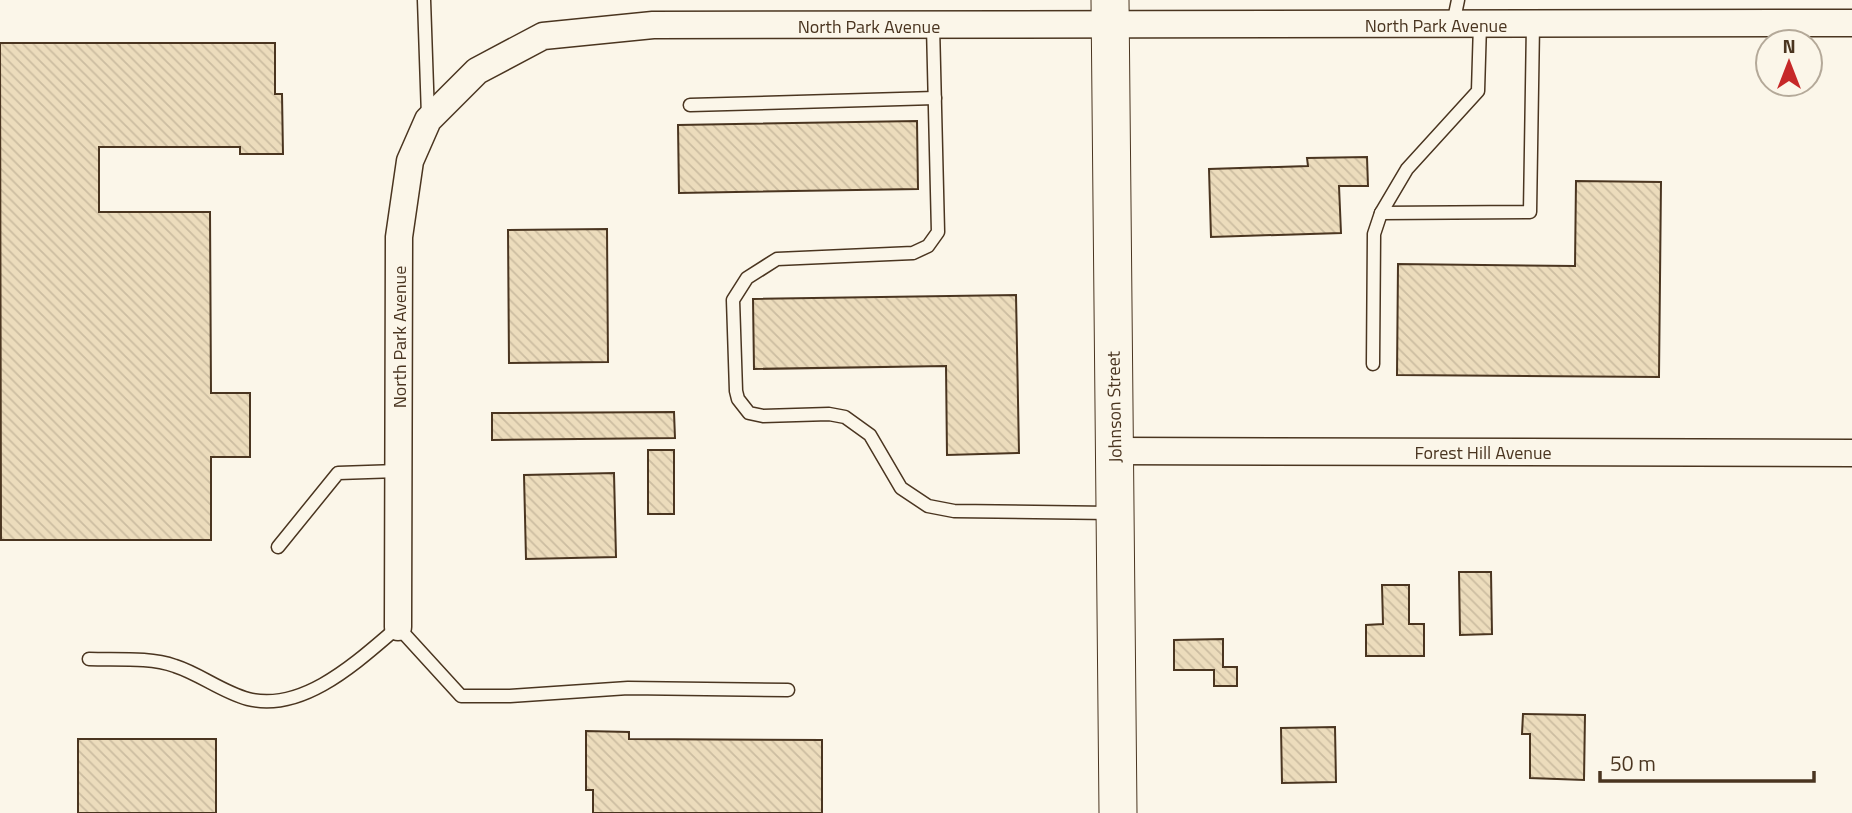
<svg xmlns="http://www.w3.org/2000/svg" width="1852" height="813" font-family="'Titillium Web',sans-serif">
	<defs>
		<pattern id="building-back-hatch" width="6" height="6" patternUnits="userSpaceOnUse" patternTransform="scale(1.75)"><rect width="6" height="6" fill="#ecdcbc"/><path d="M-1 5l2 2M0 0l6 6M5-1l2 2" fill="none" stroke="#ccbda1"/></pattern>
	</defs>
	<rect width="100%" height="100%" fill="#fbf6e9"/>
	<g fill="url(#building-back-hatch)" stroke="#4a3520" stroke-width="2">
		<path d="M0 43H275V94H282L283 154H240V147H99V212H210L211 393H250V457H211V540H1Z"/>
		<path d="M917 121 918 189 679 193 678 125Z"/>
		<path d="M1367 157 1368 186H1339L1341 233 1211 237 1209 169 1308 166 1307 158Z"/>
		<path d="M1576 181 1661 182 1659 377 1397 375 1398 264 1575 266Z"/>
		<path d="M607 229 608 362 509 363 508 230Z"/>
		<path d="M1016 295 1019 453 947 455 946 366 754 369 753 299Z"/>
		<path d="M674 412 675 438 492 440V413Z"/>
		<rect x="648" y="450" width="26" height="64"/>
		<path d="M614 473 616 557 526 559 524 475Z"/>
		<path d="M1459 572H1491L1492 634 1460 635Z"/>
		<path d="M1382 585H1409V624H1424V656H1366V625L1383 624Z"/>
		<path d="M1223 639V667H1237V686H1214V670H1174V640Z"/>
		<path d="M1523 714 1585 715 1584 780 1530 778V734H1522Z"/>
		<path d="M1335 727 1336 782 1282 783 1281 728Z"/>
		<path d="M586 731 629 732V739L822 740V813H593V790H586Z"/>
		<rect x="78" y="739" width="138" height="74"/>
	</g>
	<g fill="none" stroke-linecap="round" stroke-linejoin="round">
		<g stroke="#4a3520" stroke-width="15">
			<g id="lane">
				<path d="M424 0 428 116"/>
				<path d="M1453 24 1458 0"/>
				<path d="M933 26 938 232 928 246 913 253 777 259 747 278 733 300 736 391 738 399 749 413 763 416 829 414 845 417 870 435 901 488 928 506 954 511 1111 513"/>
				<path d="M690 105 935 98"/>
				<path d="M1381 213 1530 212 1533 24"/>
				<path d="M1373 364 1374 234 1381 213 1407 169 1478 91 1480 24"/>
				<path d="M278 547 338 473 398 471"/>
				<path d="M89 659C117 660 149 657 175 666 200 674 222 692 248 699 304 713 359 660 398 627L461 696H510L628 688 788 690"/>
			</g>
		</g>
		<g stroke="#4a3520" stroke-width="29">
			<g id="street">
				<path d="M1114 451 1852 453"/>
				<path d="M398 627 399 237 410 161 428 120 477 71 543 36 653 25 1852 23"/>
			</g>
		</g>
		<g stroke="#4a3520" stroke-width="39">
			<path id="secondary" d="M1110 0 1118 813"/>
		</g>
		<use href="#lane" stroke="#fbf6e9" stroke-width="12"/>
		<use href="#street" stroke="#fbf6e9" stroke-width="26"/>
		<use href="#secondary" stroke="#fbf6e9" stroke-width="37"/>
	</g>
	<g text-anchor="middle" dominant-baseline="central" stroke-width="5" stroke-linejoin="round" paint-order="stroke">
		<g font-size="18" fill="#4a3520" stroke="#fbf6e9">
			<text x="1436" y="25">North Park Avenue</text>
			<text x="869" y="26">North Park Avenue</text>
			<text transform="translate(399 337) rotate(-90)">North Park Avenue</text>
			<text transform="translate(1114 407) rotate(-91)">Johnson Street</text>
			<text x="1483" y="452">Forest Hill Avenue</text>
		</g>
	</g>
	<g transform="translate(1789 63)"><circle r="33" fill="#fbf6e9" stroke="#b4a999" stroke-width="2"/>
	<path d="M0-5L12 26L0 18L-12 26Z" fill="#c62828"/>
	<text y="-10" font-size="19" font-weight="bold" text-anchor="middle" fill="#4a3520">N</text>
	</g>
	<path d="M1600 771v10h214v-10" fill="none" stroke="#4a3520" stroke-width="3.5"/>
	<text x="1610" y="771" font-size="21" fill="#4a3520" stroke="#fbf6e9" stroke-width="5" paint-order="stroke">50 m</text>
</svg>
